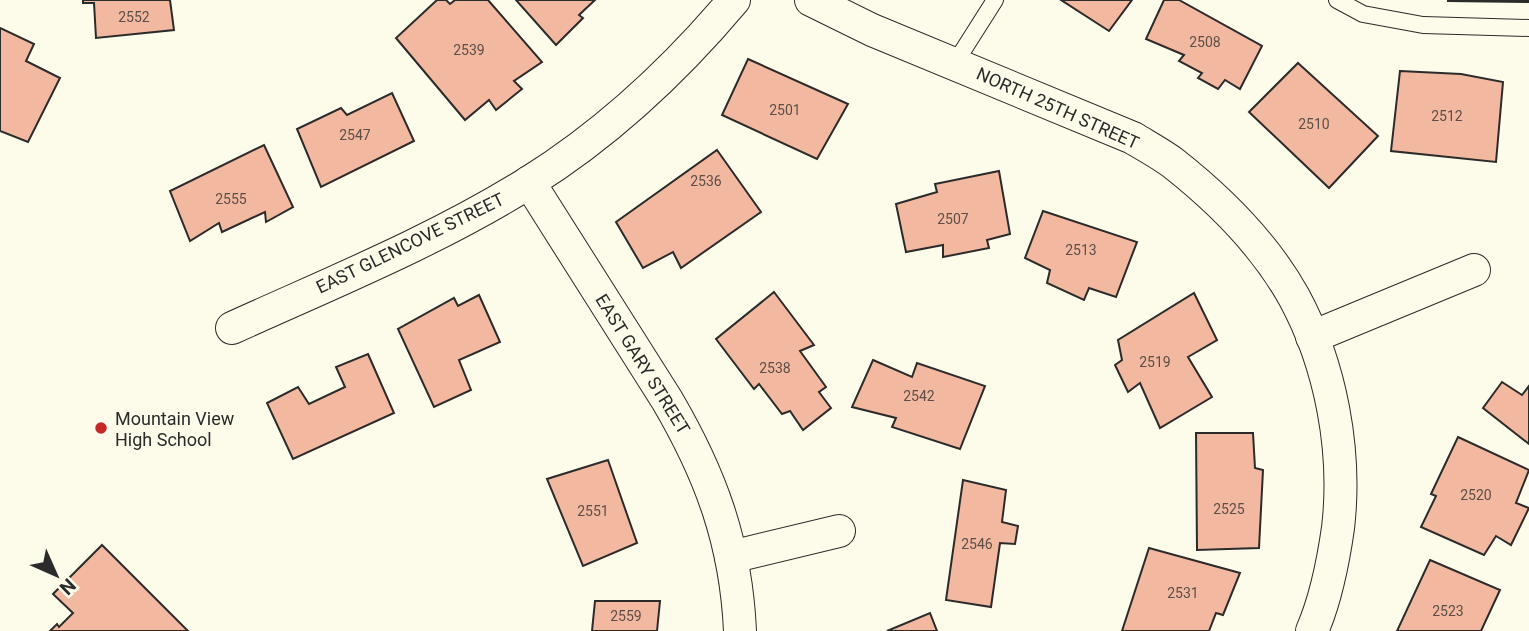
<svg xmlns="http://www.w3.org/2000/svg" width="1529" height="631" font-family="Roboto,sans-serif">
	<rect width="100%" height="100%" fill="#fdfbea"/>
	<g fill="#f2b8a0" stroke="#2b2b2b" stroke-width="2">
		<path d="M83 0H170L174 30 96 38 94 3H83Z"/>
		<path d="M437 0H446L450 4 455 0H488L542 62 514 81 522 89 496 110 489 100 465 120 396 38Z"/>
		<path d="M516 0H595L579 15 583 18 556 45Z"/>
		<path d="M1061 0H1132L1109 31Z"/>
		<path d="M1164 0H1179L1262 46 1240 89 1225 80 1218 89 1198 78 1202 73 1179 61 1184 55 1146 39Z"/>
		<path d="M1448 0H1529V2L1448 1Z"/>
		<path d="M0 28 34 44 26 61 60 78 28 142 0 131Z"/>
		<path d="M748 59 848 104 817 159 722 115Z"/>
		<path d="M1298 63 1378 136 1329 188 1249 112Z"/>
		<path d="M1400 71 1461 74 1503 82 1496 162 1391 151Z"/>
		<path d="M392 93 414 141 321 187 297 129 341 108 347 115Z"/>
		<path d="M264 145 293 207 266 222 265 212 222 232 219 223 190 241 170 191Z"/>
		<path d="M717 150 761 212 681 268 673 252 643 268 616 222Z"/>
		<path d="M999 171 1010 234 987 240 989 248 943 257V245L906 252 896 204 937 192 935 184Z"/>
		<path d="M1043 211 1137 242 1116 297 1089 288 1084 300 1047 283 1050 270 1025 258Z"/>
		<path d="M774 292 814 345 800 351 826 387 819 392 831 408 803 430 790 411 782 414 759 384 754 389 716 339Z"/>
		<path d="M1194 293 1217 340 1188 357 1212 397 1160 428 1140 383 1128 392 1115 365 1122 360 1118 340Z"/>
		<path d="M479 295 500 342 459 360 471 390 434 407 398 329 454 298 458 306Z"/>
		<path d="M368 354 394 413 293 459 267 403 298 387 309 404 345 387 336 367Z"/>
		<path d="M873 360 912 377 917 363 985 386 960 449 892 427 896 418 852 407Z"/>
		<path d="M1502 382 1522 395 1529 386V444L1483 408Z"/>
		<path d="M1196 433H1253L1255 468 1263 470 1259 548 1197 550Z"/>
		<path d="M1458 437 1529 470 1516 503 1529 508 1511 545 1496 536 1484 555 1421 527 1436 496 1431 494Z"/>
		<path d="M608 460 637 543 583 566 547 479Z"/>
		<path d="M963 480 1006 490 1002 522 1018 526 1015 544 1000 543 991 607 946 600Z"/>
		<path d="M102 545 188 631H50L57 624 59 627 73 613 53 594Z"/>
		<path d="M1149 548 1240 573 1223 615 1216 613 1209 631H1122Z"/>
		<path d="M1430 560 1500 590 1481 631H1397Z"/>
		<path d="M595 601H660L657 631H592Z"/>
		<path d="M930 613 937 631H887Z"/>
	</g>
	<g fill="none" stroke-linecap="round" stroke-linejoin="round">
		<g stroke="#2b2b2b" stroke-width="18">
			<g id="lane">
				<path d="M1337 0 1363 14 1423 25 1529 28"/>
				<path d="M955 63 995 0"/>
			</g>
		</g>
		<g stroke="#2b2b2b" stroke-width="34">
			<g id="street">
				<path d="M811 0 872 30 1133 138C1146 146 1161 154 1173 163 1220 200 1265 245 1294 297 1331 365 1347 451 1338 528 1333 563 1326 599 1312 631"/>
				<path d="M529 182 667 400C711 475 736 543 740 631"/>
				<path d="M232 328C331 283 435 241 528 183 605 135 675 70 734 0"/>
				<path d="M1312 337 1474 270"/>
				<path d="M731 557 839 531"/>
			</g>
		</g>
		<use href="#lane" stroke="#fdfbea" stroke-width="16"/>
		<use href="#street" stroke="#fdfbea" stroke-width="32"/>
	</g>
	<circle fill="#c62828" stroke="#fdfbea" stroke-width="2.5" cx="101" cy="428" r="7"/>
	<g text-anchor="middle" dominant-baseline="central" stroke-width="5" stroke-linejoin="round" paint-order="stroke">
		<g font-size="14" fill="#5d4e48">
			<text x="134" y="17">2552</text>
			<text x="1205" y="42">2508</text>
			<text x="469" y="50">2539</text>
			<text x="785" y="110">2501</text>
			<text x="1447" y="116">2512</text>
			<text x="1314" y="124">2510</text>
			<text x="355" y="135">2547</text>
			<text x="706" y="181">2536</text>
			<text x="231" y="199">2555</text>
			<text x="953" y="219">2507</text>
			<text x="1081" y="250">2513</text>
			<text x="1155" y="362">2519</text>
			<text x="775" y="368">2538</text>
			<text x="919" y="396">2542</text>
			<text x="1476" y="495">2520</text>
			<text x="1229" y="509">2525</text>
			<text x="593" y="511">2551</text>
			<text x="977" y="544">2546</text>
			<text x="1183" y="593">2531</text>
			<text x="1448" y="611">2523</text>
			<text x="626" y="616">2559</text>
		</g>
		<g font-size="18" fill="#2b2b2b" stroke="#fdfbea">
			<text transform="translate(1058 108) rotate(24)">NORTH 25TH STREET</text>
			<text transform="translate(410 243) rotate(-26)">EAST GLENCOVE STREET</text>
			<text transform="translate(643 364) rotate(58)">EAST GARY STREET</text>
		</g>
		<g font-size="18" fill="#2b2b2b" stroke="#fdfbea" text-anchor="start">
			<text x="115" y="418">Mountain View<tspan x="115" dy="21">High School</tspan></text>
		</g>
	</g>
	<g transform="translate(56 575) rotate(135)" stroke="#fdfbea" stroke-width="5" paint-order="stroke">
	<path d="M0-5L12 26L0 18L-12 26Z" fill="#2b2b2b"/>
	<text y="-10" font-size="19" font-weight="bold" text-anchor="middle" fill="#2b2b2b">N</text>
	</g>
</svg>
